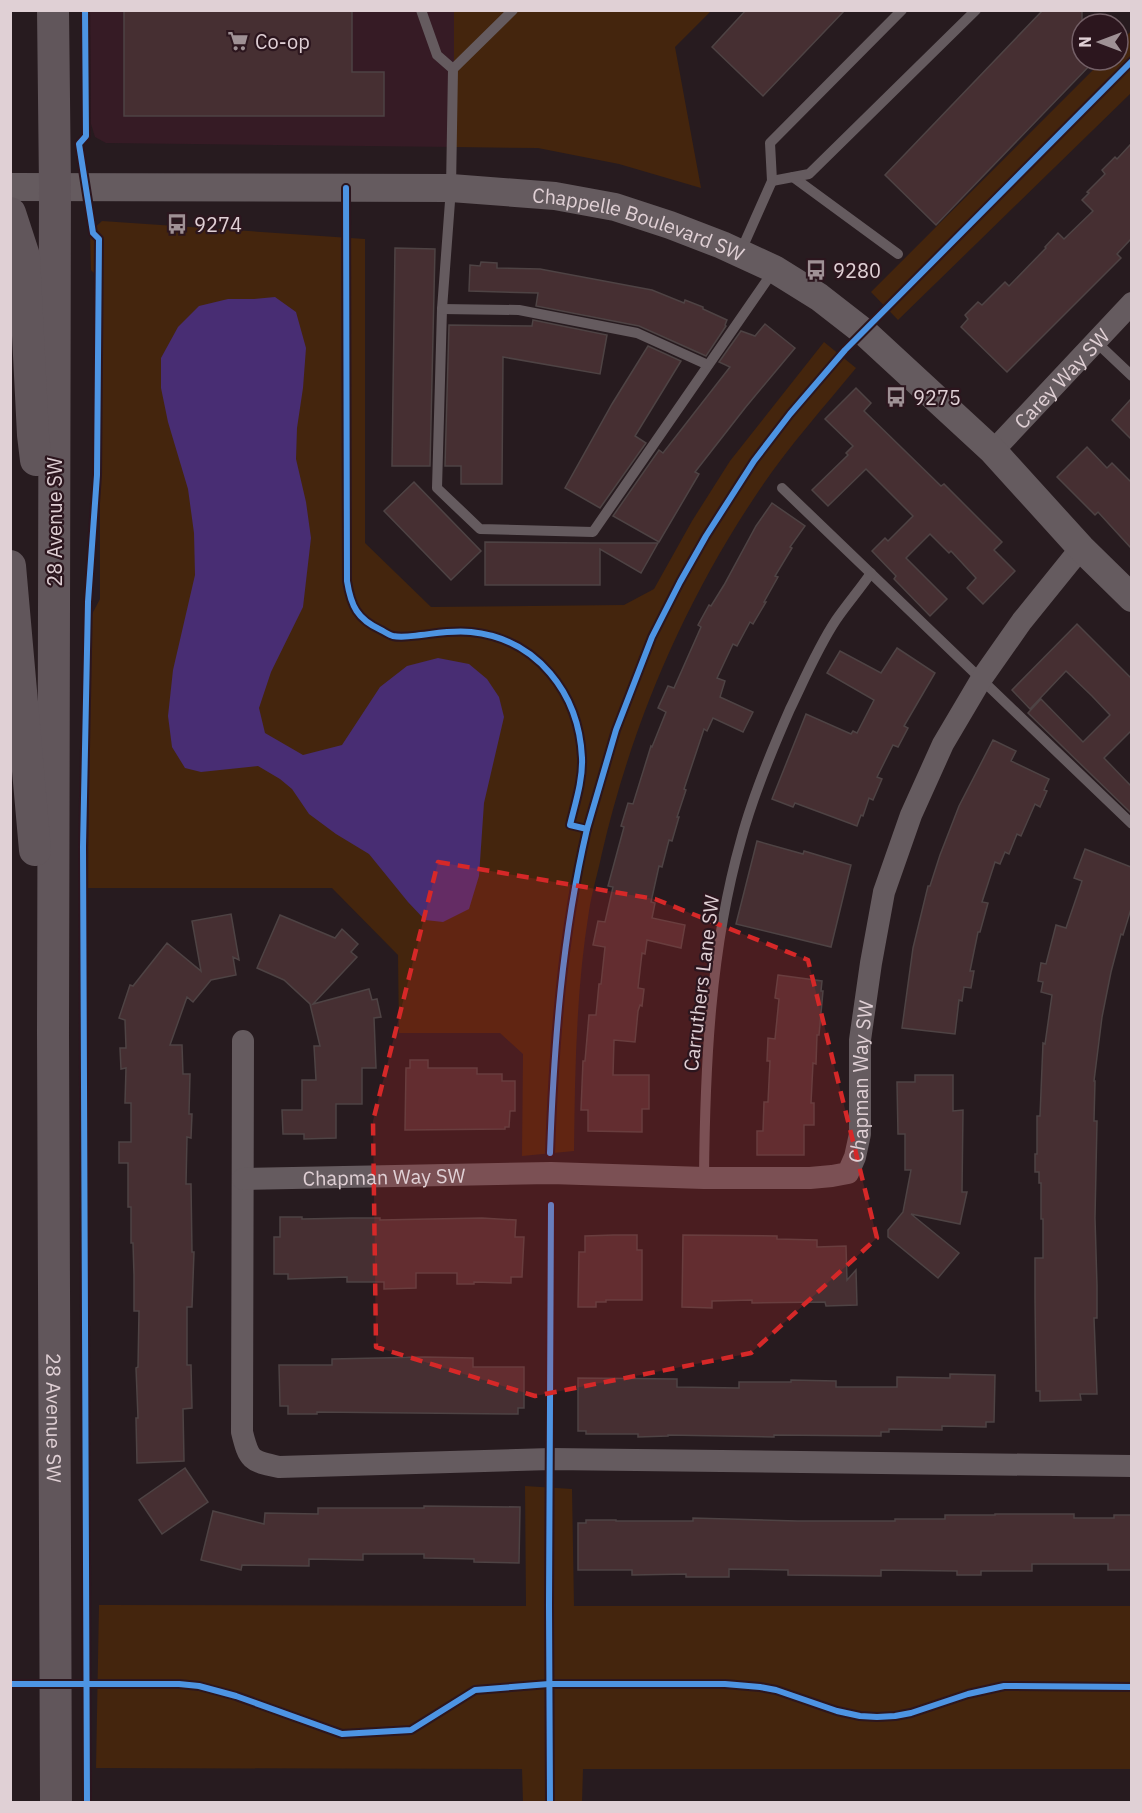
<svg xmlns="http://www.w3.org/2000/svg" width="1142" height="1813" font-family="'IBM Plex Sans',sans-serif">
	<rect width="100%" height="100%" fill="#271b1f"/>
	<path fill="#361b25" d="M90 11H454V147L106 143 95 137 91 124Z"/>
	<g fill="#44250d">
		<path d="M454 11H711L675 47 701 188 619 164 538 148 454 147Z"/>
		<path d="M1131 31V93L898 320 871 292 1103 60H1118V45Z"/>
		<path d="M102 221 365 239V543L431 607 624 605 654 589 692 521 730 461 824 342 856 368C824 407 789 446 760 489 685 600 632 723 602 853 598 872 592 892 589 911 576 991 575 1070 574 1151L522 1156 523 1054 500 1033H399L398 955 332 888H88L90 618 100 599V279L91 270 90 232Z"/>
		<path d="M525 1486 572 1489 574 1606H1131V1769H583L582 1802H523L522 1769 96 1768 99 1605 526 1606Z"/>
	</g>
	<path fill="#482d73" d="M275 297 296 312 306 348 303 388 297 428 296 459 306 502 311 538 303 607 271 672 259 708 265 733 303 755 342 745 380 687 407 666 438 658 469 664 487 679 499 697 504 717 484 803 479 876 469 909 443 922 425 920 408 902 369 854 336 834 309 814 292 789 280 779 258 766 201 772 185 768 172 747 168 716 173 670 195 575 194 533 188 489 168 422 161 388V358L178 327 199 306 228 299H254Z"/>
	<g fill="#462f32" stroke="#4e4344" stroke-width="1.5">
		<path d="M124 10H352V72H384V116H124Z"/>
		<path d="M746 10H845L763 96 712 47Z"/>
		<path d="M1043 10H1082V60H1095L936 225 885 175Z"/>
		<path d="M1131 144V239L1117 254 1121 258 1007 372 961 327 968 319 965 315 978 302 982 305 1005 282 1009 286 1046 248 1045 247 1058 233 1064 239 1093 211 1082 200 1089 193 1087 192 1105 174 1102 170 1115 157 1117 159Z"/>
		<path d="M395 248 435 249 430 466H392Z"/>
		<path d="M481 262 497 263V268L540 269 652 290 684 303 685 300 703 307V309L727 320 725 325 726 326 706 356 639 326 536 306 538 293 469 291 470 265 480 266Z"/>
		<path d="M533 320 607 335 600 374 503 357 502 484H461V466H445L449 325 532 326Z"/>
		<path d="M765 324 795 348 745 408 695 472 699 474 659 542 613 516 659 450 663 453 730 367 719 362 741 331 755 336Z"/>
		<path d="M648 346 681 361 635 436 646 443 600 508 565 488 612 404Z"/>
		<path d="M856 388 871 403 864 411 941 486 944 484 1002 542 994 550 1015 571 983 604 967 588 976 578 951 551 949 553 930 534 906 558 947 599 930 616 894 579 896 576 872 551 885 538 888 541 913 516 866 469 828 506 812 490 848 455 846 453 853 446 825 419Z"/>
		<path d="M1131 399V439L1112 420Z"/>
		<path d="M1087 447 1107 468 1112 463 1131 482V548L1098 512 1095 515 1057 477Z"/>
		<path d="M414 482 481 551 451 580 384 511Z"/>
		<path d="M772 503 805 526 790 547 792 548 775 576 778 577 764 602H766L753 624 750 622 737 646 733 644 717 678 725 681 720 697 753 712 743 732 713 718 707 731 704 729 684 789 686 790 677 817H679L672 841 669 840 662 867 659 866 651 902 655 903 652 918 685 925 681 948 647 940 645 954 642 953 638 988 644 989 642 1006 640 1005 638 1011 635 1042 614 1040 613 1075H649V1109H642V1132L588 1131V1110H581L583 1061H585L589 1015H596L599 984H601L605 947 593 945 598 921 605 922 613 887 608 886 624 827 621 826 628 803 633 804 651 746 652 747 666 712 658 708 668 686 674 688 701 627 698 625 709 605 711 606 724 585 756 526Z"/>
		<path d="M485 542 590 543H658L641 573 600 549V585H485Z"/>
		<path d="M1077 624 1131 678V731L1104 758 1131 786V813L1028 713 1041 699 1083 742 1110 715 1092 696 1066 671 1030 709 1012 690Z"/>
		<path d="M897 648 935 673 904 726 908 728 898 747 893 745 877 777 882 779 873 800 869 798 863 816 861 815 857 826 795 803 793 807 772 799 806 714 851 734 853 731 857 733 874 700 827 673 840 651 881 673Z"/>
		<path d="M993 740 1016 751 1011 761 1049 779 1044 790 1047 791 1040 807 1035 804 1021 836 1017 834 1009 854 1005 852 1000 864 995 862 982 902 988 903 980 932H978L970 971H974L971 988 964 987 962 1001 959 1000 955 1034 902 1028 913 948 928 886H930L940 855 959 806Z"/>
		<path d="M757 841 803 854 804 851 851 865 831 947 736 924Z"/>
		<path d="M1085 849 1131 867V909L1123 935 1121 934 1111 972 1102 1017 1094 1081H1095L1094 1121H1097L1095 1218 1097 1286V1318H1094L1097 1394H1080L1081 1400 1040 1401V1391H1036L1035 1297V1258H1043V1219H1041V1183H1039V1172H1035V1154H1037V1116H1040L1043 1043 1045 1044 1052 995 1041 992 1043 982 1038 981 1041 963 1046 964 1056 925 1066 928 1082 881 1074 878Z"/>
		<path d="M231 914 239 960 233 957 236 975 211 980 193 1002 187 997 170 1045H182L183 1074H190L189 1114H192L191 1138 187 1137 186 1184H191L192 1252H194L192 1307H187V1365H191L192 1408 183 1409 184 1461 137 1463 136 1418H138L136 1368 138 1367 139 1311H134V1275L133 1243H131V1207H128V1163H119V1142H131V1103H125L126 1068 121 1069 120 1048H126L125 1020 119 1018 130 985 133 986 167 943 201 971 192 921Z"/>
		<path d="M280 915 335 938 342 929 358 944 351 952 357 957 313 1004 369 989 372 1000 377 999 381 1017 374 1018 376 1068H362V1104H336V1138L304 1139V1134H283L282 1110H302V1080H316L314 1046H320L310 1004 284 980 257 968Z"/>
		<path d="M778 975 822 981 821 991H823L819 1035H817L816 1064 813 1063 811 1103H814V1125H804V1155H757V1131H763L764 1102H768L770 1061H767L768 1038 775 1039 779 999 775 998Z"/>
		<path d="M410 1060H428V1068H477V1074H502V1081H515V1111H510L509 1127H505V1129L405 1130 406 1068H410Z"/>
		<path d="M915 1075H953V1111L963 1110 962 1192H967L960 1224 911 1214 959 1253 938 1278 888 1237V1230L903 1212 911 1170H905V1134H898L897 1082H915Z"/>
		<path d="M280 1217H302V1219L352 1218H380V1220L482 1218 516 1220 515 1237H524L522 1277H511V1283L474 1282V1284H457V1273H416V1288L384 1289V1282H347V1277L288 1279V1274H274V1237H280Z"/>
		<path d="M614 1235H637V1250H642V1300H606V1302H596V1307H578L579 1252H585V1236Z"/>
		<path d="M683 1235 777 1236V1239L817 1240V1247L846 1246 847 1280 856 1270 857 1305 826 1306 825 1302 752 1303V1300L712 1301V1308L682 1307Z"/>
		<path d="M425 1357 473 1358V1367H524V1408H518V1414L317 1412V1414H288V1406H280L279 1365H332V1359Z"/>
		<path d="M950 1374 995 1375 994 1422H986V1427L942 1426V1430L889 1429V1432H881V1436L774 1435V1437L668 1435V1436L638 1437V1434H586V1431H578V1378L677 1379V1387L739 1388V1382H791V1380L836 1381V1387H897V1377L950 1378Z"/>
		<path d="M185 1468 208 1502 162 1534 139 1500Z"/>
		<path d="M424 1506 520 1507 519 1563 474 1562V1559L424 1558V1554H363V1560L309 1559V1566L242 1565 241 1570 201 1560 213 1511 264 1524 265 1513 318 1514V1508H424Z"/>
		<path d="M995 1514H1074V1518H1114V1515H1131V1570H1108V1564H1032V1571H981V1575H957V1571L881 1570V1576L788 1575V1570L729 1569V1577H686V1574L632 1575V1570H578V1523H586V1520H616V1521H693V1518L797 1521H895V1519H945V1515H995Z"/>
	</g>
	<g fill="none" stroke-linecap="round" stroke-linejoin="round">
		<g stroke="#655b5f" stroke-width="10">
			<path d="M421 10 437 55 453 69"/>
			<path d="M513 10 453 69 451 188 442 309 437 488 480 529 593 532 774 270"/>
			<path d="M793 177 898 254"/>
			<path d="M772 181 809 174 976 10"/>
			<path d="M740 253 772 181 770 143 902 10"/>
			<path d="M442 309 519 310 637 333 708 365"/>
			<path d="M1095 341 1132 376"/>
			<path d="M782 488 1132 824"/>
			<path d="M704 1178C705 1066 710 949 741 840 753 795 771 752 790 709 804 680 818 647 836 620 847 604 860 589 871 573"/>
		</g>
		<g stroke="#655b5f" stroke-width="22">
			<path id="s1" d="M993 451 1132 303"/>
			<path d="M243 1041 242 1432C249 1461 251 1461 279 1467L551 1459 1132 1466"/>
			<path id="s2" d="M243 1179 551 1173 704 1178H810L832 1176 848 1173 855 1157 860 1134V1040L871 963 884 892 911 815 943 744 982 678 1022 621 1081 548"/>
		</g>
		<path stroke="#655b5f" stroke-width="28" id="s3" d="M10 187 451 188 555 196 615 207 670 225 722 245 774 269 819 297 864 332 993 451 1081 548 1132 598"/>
		<g stroke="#61565b" stroke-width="32">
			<path id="s4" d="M53 10 55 187 53 1033 56 1802"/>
			<path d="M10 213 24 256 33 435 36 460"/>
			<path d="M10 566 35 850"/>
		</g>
		<g stroke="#2c161e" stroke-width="10">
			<g id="cycleway">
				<path d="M85 10 86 136 79 144 93 233 99 239 97 475 88 602 83 847 87 1802"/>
				<path d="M346 188 347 581C351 606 357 619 381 630 385 632 389 635 393 636 402 638 412 636 421 635 438 633 454 630 471 632 537 639 579 693 582 758 583 780 575 804 570 825L587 829 616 730 652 637 680 582 706 536 754 461 790 414 845 350 1132 61"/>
				<path d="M550 1153C554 1044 562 936 587 829"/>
				<path d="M10 1684H179L199 1686 236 1696 342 1734 411 1730 475 1690 549 1684H725L760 1687 776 1690 837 1711 860 1716 877 1717 895 1716 911 1713 968 1694 1004 1686 1132 1687"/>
				<path d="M550 1802 549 1605 551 1205"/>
			</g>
		</g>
		<use href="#cycleway" stroke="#4d94e3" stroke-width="6"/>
	</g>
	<path fill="#d62828" fill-opacity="0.2" stroke="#d62828" stroke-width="4.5" stroke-dasharray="12 8" stroke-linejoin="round" d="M438 862 655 899 808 960 877 1238 751 1353 535 1396 376 1347 373 1121Z"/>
	<defs>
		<g id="supermarket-bare" transform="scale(1.62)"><path d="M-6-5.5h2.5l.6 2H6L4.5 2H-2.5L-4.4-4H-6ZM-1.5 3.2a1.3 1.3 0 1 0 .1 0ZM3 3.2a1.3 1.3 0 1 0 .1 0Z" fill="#9f9195" stroke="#2c161e" stroke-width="2.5" paint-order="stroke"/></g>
		<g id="bus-bare" transform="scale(1.62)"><path d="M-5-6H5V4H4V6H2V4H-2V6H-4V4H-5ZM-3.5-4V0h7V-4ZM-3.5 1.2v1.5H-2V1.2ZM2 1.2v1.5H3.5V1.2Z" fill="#9f9195" stroke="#2c161e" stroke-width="2.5" paint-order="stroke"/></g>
	</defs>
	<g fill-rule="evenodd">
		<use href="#supermarket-bare" x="238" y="41"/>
		<use href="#bus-bare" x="177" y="224"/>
		<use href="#bus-bare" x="816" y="270"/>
		<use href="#bus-bare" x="896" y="397"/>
	</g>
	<g text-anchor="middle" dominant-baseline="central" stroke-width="4.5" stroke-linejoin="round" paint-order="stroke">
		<g font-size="20" fill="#e0d0d5" stroke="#2c161e" text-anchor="start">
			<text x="255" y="41">Co-op</text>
			<text x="194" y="224">9274</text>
			<text x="833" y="270">9280</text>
			<text x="913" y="397">9275</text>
		</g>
		<g font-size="20" fill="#e0d0d5" stroke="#2c161e">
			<text stroke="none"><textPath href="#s3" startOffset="633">Chappelle Boulevard SW</textPath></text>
			<text stroke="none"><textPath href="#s1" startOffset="100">Carey Way SW</textPath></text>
			<text transform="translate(54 522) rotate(-90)">28 Avenue SW</text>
			<text transform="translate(701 983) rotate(-83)">Carruthers Lane SW</text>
			<text stroke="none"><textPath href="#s2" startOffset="699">Chapman Way SW</textPath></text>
			<text stroke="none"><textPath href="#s2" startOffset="141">Chapman Way SW</textPath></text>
			<text stroke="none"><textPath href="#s4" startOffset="1408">28 Avenue SW</textPath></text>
		</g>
	</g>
	<rect width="1142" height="1813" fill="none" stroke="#e0d0d5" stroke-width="24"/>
	<g transform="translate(1100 42) rotate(270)"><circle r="28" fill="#2c161e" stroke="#746067" stroke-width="1.5"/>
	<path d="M0-4.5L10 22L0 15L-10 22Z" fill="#9f9195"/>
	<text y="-9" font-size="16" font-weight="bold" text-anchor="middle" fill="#e0d0d5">N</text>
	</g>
</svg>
